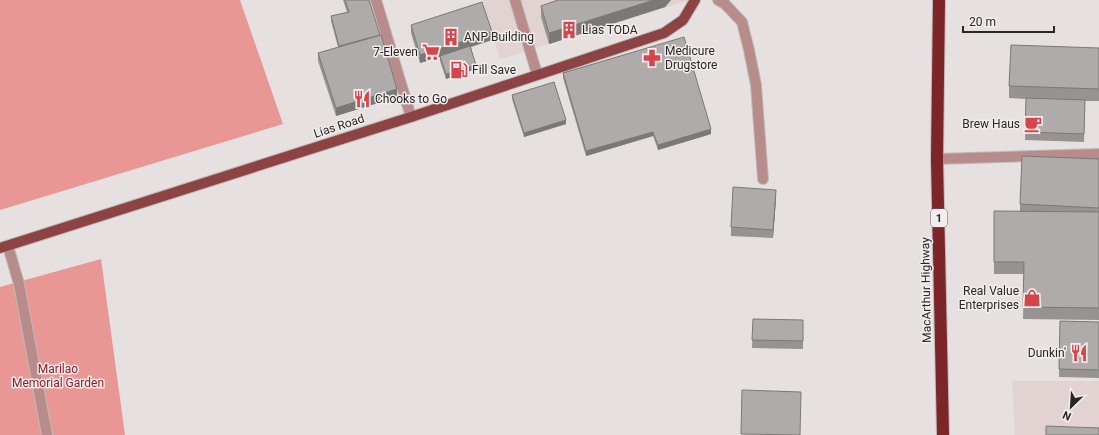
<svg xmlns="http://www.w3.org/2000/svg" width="1099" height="435" font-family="Roboto,sans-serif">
	<rect width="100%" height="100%" fill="#e6e0e0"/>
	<g fill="#e2d3d2">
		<path d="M482 0H690L500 59Z"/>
		<path d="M1012 381H1099V435H1015Z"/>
	</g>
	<g fill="#e89794">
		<path d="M0 0H240L283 124 0 210Z"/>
		<path d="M101 259 125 435H0V287Z"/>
	</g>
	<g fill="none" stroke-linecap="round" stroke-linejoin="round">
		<g stroke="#c0bbbb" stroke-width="12">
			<g id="minor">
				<path d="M376 0 411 117"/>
				<path d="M515 0 537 74"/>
				<path d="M718 0 725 4 742 22 749 50 756 85 763 179"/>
				<path d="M937 159 1099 154"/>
				<path d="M8 246 19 284 47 435"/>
			</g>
		</g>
		<g stroke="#c0bbbb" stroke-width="12">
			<path id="major" d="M0 248 411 117 664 33 683 20 695 0"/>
		</g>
		<g stroke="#c0bbbb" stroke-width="14">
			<path id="highway" d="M939 0 937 159 943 435"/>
		</g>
		<use href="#minor" stroke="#b88c8a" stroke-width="10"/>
		<use href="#major" stroke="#8d4343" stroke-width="10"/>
		<use href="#highway" stroke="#7c262a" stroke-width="12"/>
	</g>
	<g fill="#979393">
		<path d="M343 0H369L397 97 336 116 318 61V53L338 47 331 21V16L347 12Z"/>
		<path d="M558 0H671L665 7 549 44 541 17V6Z"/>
		<path d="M411 25 492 40 471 47 476 69 446 79 440 61V57L420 63 411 33Z"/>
		<path d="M1099 48V101H1085L1084 142 1025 140 1026 99 1009 98V86Z"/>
		<path d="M563 73 711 134 658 150 653 136 586 156 563 78Z"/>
		<path d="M512 95 566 124 524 137 512 99Z"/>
		<path d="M1099 159V320L1023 319 1024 274H994V211L1020 212V204Z"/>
		<path d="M776 198 773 238 731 236V227Z"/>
		<path d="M753 319 803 320V349L752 348Z"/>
		<path d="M1060 321 1099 322V378L1059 377Z"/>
	</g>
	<g fill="#7b7878">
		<path d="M654 0H671L665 7 549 44V33Z"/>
		<path d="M492 32V40L420 63V55Z"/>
		<path d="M476 65V69L446 79V74Z"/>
		<path d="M397 89V97L336 116V108Z"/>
		<path d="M566 120V124L524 137V133Z"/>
		<path d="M711 129V134L658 150V145Z"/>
		<path d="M653 132V136L586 156V151Z"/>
		<path d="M776 190V198L773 238V230Z"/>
	</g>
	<g fill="#b0abab" stroke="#7b7878">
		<path d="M345 0H369L380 35 339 46 331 16 349 12Z"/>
		<path d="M558 0H654L549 33 541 6Z"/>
		<path d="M482 2 492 32 420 55 411 25Z"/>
		<path d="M381 35 397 89 336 108 318 53Z"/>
		<path d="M684 37 711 129 658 145 653 132 586 151 563 73Z"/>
		<path d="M1011 45 1099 48V89L1009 86Z"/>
		<path d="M470 46 476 65 446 74 440 56Z"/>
		<path d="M554 82 566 120 524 133 512 95Z"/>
		<path d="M1026 98 1085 100 1084 134 1025 132Z"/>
		<path d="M1022 156 1099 159V208L1020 204Z"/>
		<path d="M733 187 776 190 773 230 731 227Z"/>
		<path d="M994 211 1099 212V308L1023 307 1024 262H994Z"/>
		<path d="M753 319 803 320V341L752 340Z"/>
		<path d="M1060 321 1099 322V370L1059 369Z"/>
		<path d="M742 390 801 392 800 435 741 434Z"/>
		<path d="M1046 426 1099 428V435H1046Z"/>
	</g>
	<defs>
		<g id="building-bare" transform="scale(1.38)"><path d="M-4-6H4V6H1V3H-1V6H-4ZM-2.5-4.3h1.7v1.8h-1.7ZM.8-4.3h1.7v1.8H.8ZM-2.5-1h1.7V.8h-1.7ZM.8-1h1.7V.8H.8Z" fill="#d5454c" stroke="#f3eded" stroke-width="2.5" paint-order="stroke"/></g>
		<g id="supermarket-bare" transform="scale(1.38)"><path d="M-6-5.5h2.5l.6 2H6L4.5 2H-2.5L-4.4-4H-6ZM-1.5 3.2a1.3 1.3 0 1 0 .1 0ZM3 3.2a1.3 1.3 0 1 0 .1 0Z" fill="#d5454c" stroke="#f3eded" stroke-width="2.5" paint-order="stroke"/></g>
		<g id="pharmacy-bare" transform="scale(1.38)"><path d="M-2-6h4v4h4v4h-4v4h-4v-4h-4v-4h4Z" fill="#d5454c" stroke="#f3eded" stroke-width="2.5" paint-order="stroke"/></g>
		<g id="fuel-bare" transform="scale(1.38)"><path d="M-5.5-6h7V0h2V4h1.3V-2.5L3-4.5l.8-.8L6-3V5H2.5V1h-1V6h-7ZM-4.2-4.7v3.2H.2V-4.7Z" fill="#d5454c" stroke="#f3eded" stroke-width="2.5" paint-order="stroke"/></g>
		<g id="restaurant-bare" transform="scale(1.38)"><path d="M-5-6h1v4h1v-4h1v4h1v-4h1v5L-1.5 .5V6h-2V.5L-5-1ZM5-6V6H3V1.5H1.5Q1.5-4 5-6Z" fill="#d5454c" stroke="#f3eded" stroke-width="2.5" paint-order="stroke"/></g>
		<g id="cafe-bare" transform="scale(1.38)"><path d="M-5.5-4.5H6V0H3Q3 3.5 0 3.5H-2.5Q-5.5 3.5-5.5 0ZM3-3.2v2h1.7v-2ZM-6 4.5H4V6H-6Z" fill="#d5454c" stroke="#f3eded" stroke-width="2.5" paint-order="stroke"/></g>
		<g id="shop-bare" transform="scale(1.38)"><path d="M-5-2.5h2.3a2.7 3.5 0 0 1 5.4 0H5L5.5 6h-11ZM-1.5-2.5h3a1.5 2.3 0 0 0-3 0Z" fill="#d5454c" stroke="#f3eded" stroke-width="2.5" paint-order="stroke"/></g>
	</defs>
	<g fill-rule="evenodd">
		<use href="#building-bare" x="569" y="30"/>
		<use href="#building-bare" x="451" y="37"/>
		<use href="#supermarket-bare" x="431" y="52"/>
		<use href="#pharmacy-bare" x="652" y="58"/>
		<use href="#fuel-bare" x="459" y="70"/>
		<use href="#restaurant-bare" x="362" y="99"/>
		<use href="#cafe-bare" x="1033" y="124"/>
		<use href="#shop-bare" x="1032" y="298"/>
		<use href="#restaurant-bare" x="1079" y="353"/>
	</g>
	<g text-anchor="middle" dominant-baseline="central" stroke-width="3" stroke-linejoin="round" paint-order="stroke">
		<rect fill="#f3eded" stroke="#656262" stroke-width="1" x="931" y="209" width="16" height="18" rx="3"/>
		<g font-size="11" font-weight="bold" fill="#282626">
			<text x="939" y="218">1</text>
		</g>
		<g font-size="12" fill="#282626" stroke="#f3eded" text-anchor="start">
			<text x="582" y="30">Lias TODA</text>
			<text x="464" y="37">ANP Building</text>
			<text x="665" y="51">Medicure<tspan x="665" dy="14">Drugstore</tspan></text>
			<text x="418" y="52" text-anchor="end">7-Eleven</text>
			<text x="472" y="70">Fill Save</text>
			<text x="375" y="99">Chooks to Go</text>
			<text x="1020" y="124" text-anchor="end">Brew Haus</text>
			<text x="1019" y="291" text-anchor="end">Real Value<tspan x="1019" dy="14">Enterprises</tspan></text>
			<text x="1066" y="353" text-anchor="end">Dunkin'</text>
		</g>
		<g font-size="12" fill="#282626" stroke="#f3eded">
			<text transform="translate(339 126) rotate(-18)">Lias Road</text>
			<text transform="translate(926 290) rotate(-91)">MacArthur Highway</text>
		</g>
		<g font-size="12" fill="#8e1c27" stroke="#f3eded">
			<text x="58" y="369">Marilao<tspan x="58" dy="14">Memorial Garden</tspan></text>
		</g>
	</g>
	<g transform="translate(1071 407) rotate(205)" stroke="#f3eded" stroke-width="3" paint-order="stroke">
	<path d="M0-3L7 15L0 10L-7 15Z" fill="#282626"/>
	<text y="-6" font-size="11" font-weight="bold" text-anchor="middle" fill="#282626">N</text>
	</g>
	<path d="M963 26v6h91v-6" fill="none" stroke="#282626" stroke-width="2"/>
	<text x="969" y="26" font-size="12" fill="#282626" stroke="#f3eded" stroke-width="3" paint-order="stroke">20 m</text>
</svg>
